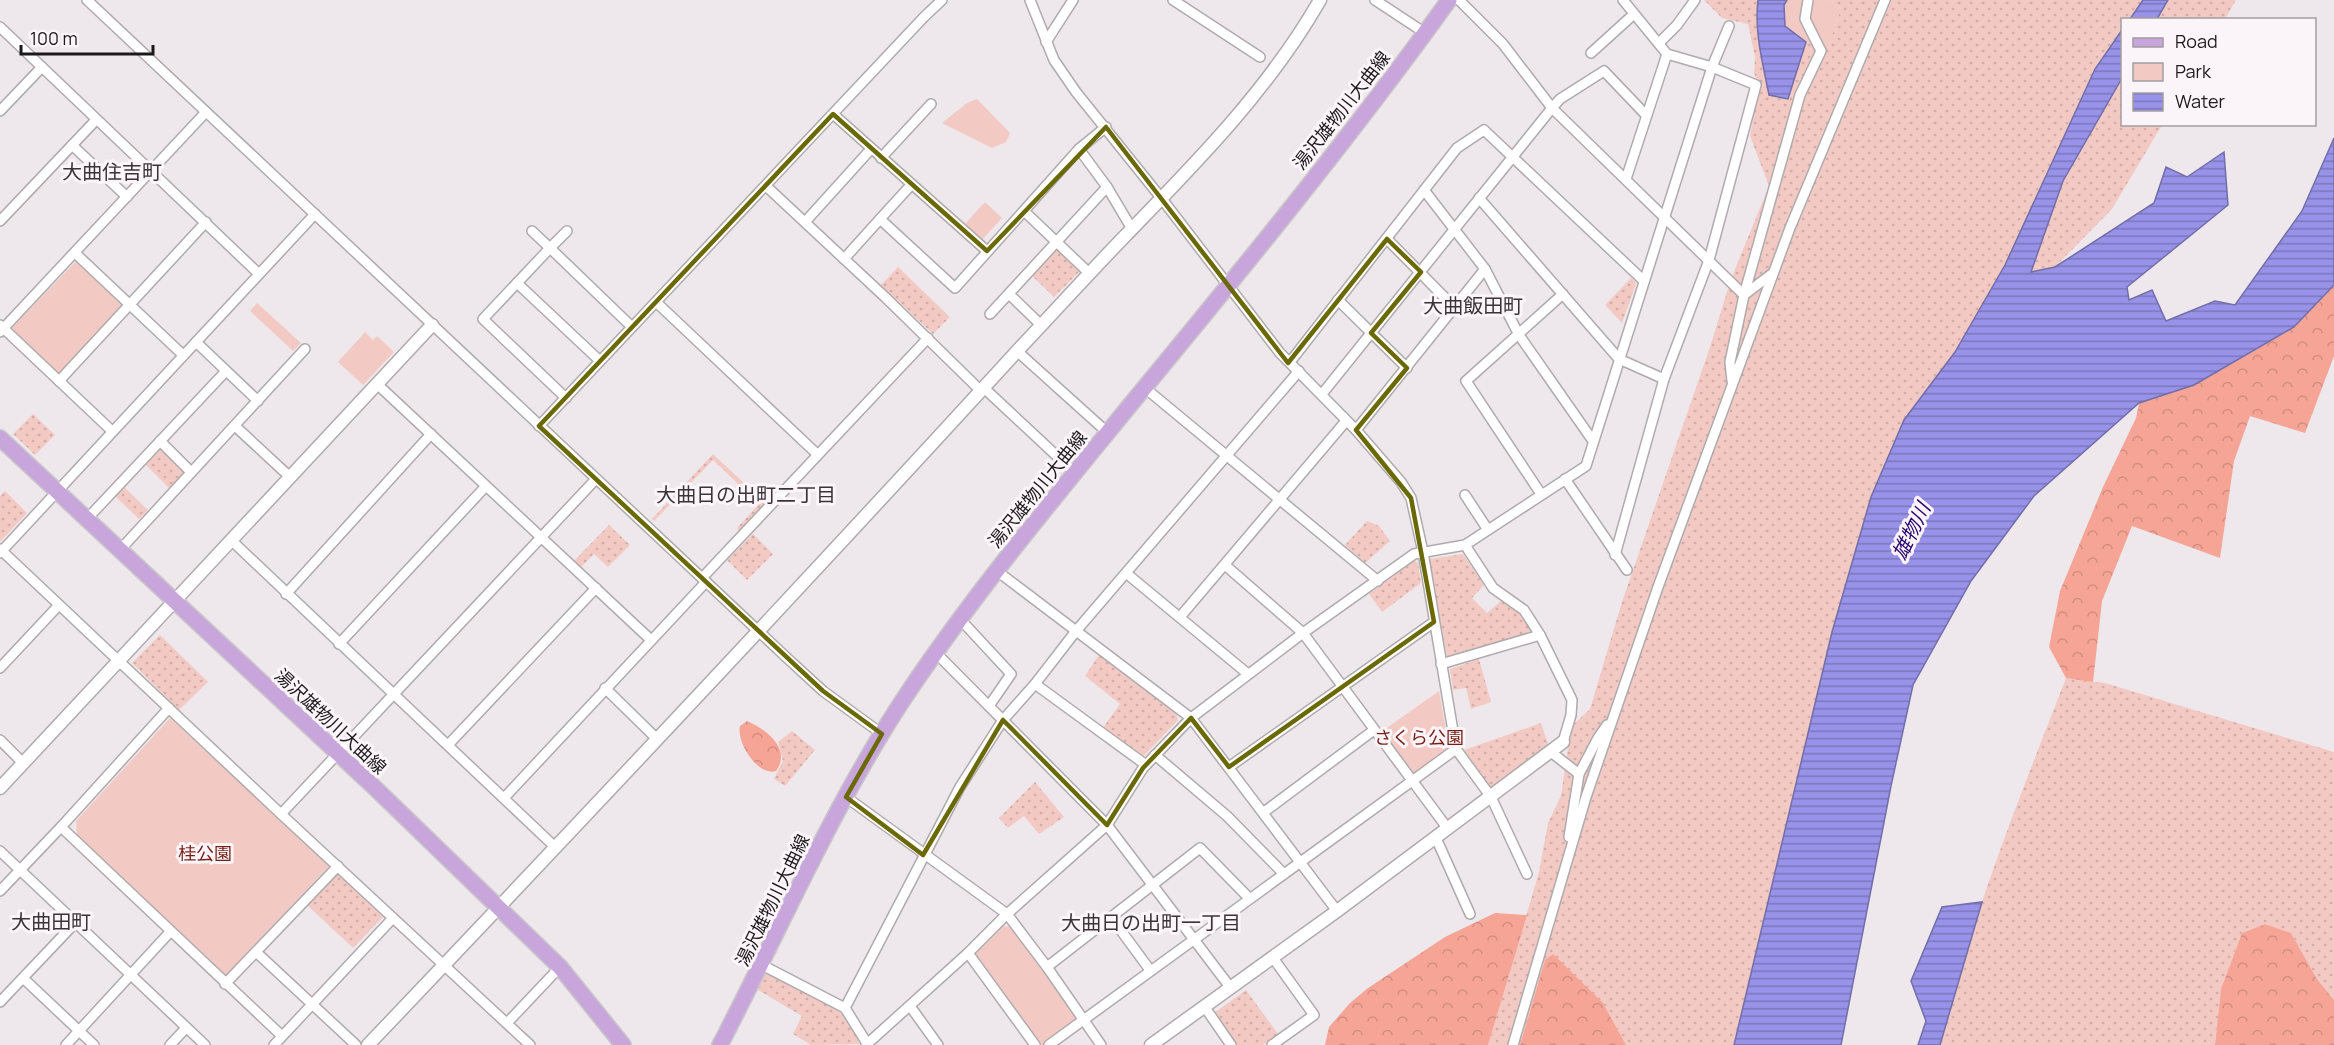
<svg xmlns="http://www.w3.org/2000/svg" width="2334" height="1045" font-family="Manrope,'Noto Sans JP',sans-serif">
	<defs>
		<pattern id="grass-dots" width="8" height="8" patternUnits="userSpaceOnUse" patternTransform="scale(1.5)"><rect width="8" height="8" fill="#f3cac3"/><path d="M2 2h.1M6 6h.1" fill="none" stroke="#d0ada7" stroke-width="1.8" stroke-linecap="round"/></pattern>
		<pattern id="forest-crowns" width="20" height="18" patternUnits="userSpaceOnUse" patternTransform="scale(1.5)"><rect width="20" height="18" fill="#f5a495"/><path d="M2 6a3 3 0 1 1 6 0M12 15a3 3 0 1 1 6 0" fill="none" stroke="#d18d80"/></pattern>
		<pattern id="water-rules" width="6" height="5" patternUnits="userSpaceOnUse" patternTransform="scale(1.5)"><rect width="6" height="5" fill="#9892e8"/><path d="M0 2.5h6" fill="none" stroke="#7b76bb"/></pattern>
	</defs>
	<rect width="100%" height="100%" fill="#eee8ec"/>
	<g fill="url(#grass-dots)">
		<path d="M1704 0H1758C1754 32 1763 63 1769 94L1788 99 1806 42 1827 49 1841 8 1828 0H1882L1770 292 1878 17 1886 0H2143L2130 19 2122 20V30L2095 69 2005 265 1955 352 1904 420 1871 497 1832 632 1734 1045H1626L1603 1003 1545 960 1520 1045H1488L1539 872 1548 823 1561 796 1568 747 1574 724 1590 709 1622 602 1710 347 1731 279 1769 186 1750 136 1759 86 1754 73 1755 57 1748 24 1722 18Z"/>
		<path d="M2168 0H2236L2225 19 2155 20Z"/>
		<path d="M2122 74V124L2162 125 2112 209 2055 267 2031 272 2063 181Z"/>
		<path d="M1059 247 1082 269 1054 297 1032 276Z"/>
		<path d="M898 267 950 317 933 334 881 285Z"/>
		<path d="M1631 278 1636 282 1635 287 1622 323 1605 305Z"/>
		<path d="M33 414 55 435 35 455 13 434Z"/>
		<path d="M161 449 185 472 169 488 145 464 159 450Z"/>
		<path d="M713 454 766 504 740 531 737 528 759 504 713 460 654 521 652 519Z"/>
		<path d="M124 487 148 510 139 519 115 496Z"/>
		<path d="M5 491 27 513 0 542V496Z"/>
		<path d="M1367 521 1379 526 1390 541 1365 563 1345 545Z"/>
		<path d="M609 525 630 545 608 567 594 554 581 567 574 561Z"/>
		<path d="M753 534 773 554 747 580 727 560Z"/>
		<path d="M1463 554 1484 585 1472 598 1487 613 1502 600 1524 616 1535 634 1447 657 1429 559Z"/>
		<path d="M1414 561 1418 563 1421 583 1382 612 1369 594Z"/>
		<path d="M160 635 208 682 179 710 132 663Z"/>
		<path d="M1099 655 1176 713 1178 720 1142 758 1102 729 1120 704 1085 676Z"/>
		<path d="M1479 659 1491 702 1471 709 1466 688 1453 690 1450 669Z"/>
		<path d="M2066 678 2105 683 2334 752V1000L2317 979 2291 933 2265 924 2242 933 2221 989 2215 1045H1940C1970 919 2019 799 2066 678Z"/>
		<path d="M1541 723 1549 747 1494 787 1490 786 1464 750Z"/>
		<path d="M792 731 815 750 785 786 774 779 783 761 778 742Z"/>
		<path d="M1035 782 1064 817 1039 834 1024 816 1008 828 999 818Z"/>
		<path d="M337 873 383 917 353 948 307 905Z"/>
		<path d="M767 970C793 985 858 1010 859 1044L811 1045 793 1034 802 1016 758 990Z"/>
		<path d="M1246 990 1278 1034 1263 1045H1237L1214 1013Z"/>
	</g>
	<g fill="url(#forest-crowns)">
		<path d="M2334 285V356L2305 433 2250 416 2234 461 2220 558 2132 526 2102 601 2093 682 2066 678 2049 647 2060 591 2103 487 2136 418 2139 403 2194 385 2294 327Z"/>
		<path d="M747 721C766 729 792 749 776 771 758 777 736 742 740 726Z"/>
		<path d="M1495 913 1527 915 1488 1045H1325L1329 1027 1350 1003 1368 988 1445 937Z"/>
		<path d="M2265 924 2291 933 2317 979 2334 1000V1045H2215L2221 989 2242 933Z"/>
		<path d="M1553 954 1603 1003 1626 1045H1520L1545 960Z"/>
	</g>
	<g fill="#f3cac3">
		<path d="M1787 0H1828L1841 8 1827 50 1806 42 1785 26 1784 5Z"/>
		<path d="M977 99 1010 133 1006 142 992 148 942 123 967 103Z"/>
		<path d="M985 202 1002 218 980 242 963 226Z"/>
		<path d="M77 260 125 305 58 376 10 330Z"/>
		<path d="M257 303 301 343 293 351 250 311Z"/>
		<path d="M365 332 373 340 377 336 394 352 363 385 338 362Z"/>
		<path d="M1439 691 1449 747 1412 774 1381 732Z"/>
		<path d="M170 718 329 866 225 976 77 835 76 821Z"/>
		<path d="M1004 926 1011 927 1077 1019 1042 1045H1039L973 956Z"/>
	</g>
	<g fill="url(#water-rules)" stroke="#726eaa" stroke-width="1.5">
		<path d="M1758 0H1787L1784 5 1785 26 1806 42 1788 99 1769 95C1763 64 1754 32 1758 0Z"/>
		<path d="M2143 0H2168L2157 19H2130Z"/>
		<path d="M2122 30V78L2063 181 2031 272 2055 267 2154 203 2166 167 2187 177 2224 152 2228 205 2127 287 2129 300 2152 290 2166 321 2215 301 2235 305 2302 211 2334 138V285L2294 327 2194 385 2139 403 2034 496 1971 581 1913 685 1891 786 1841 1045H1734L1832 632 1871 497 1904 420 1955 352 2005 265 2095 69Z"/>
		<path d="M1982 902 1940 1045H1918L1926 1021 1911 981 1942 907Z"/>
	</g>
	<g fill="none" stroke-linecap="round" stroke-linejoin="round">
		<g stroke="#afaaad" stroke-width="12">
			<g id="minor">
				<path d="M87 0 786 657 823 691 882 734"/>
				<path d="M1030 0 1054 60 1076 92 1162 199 1280 353 1356 430 1401 482 1411 498 1423 552 1456 749 1491 797 1527 874"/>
				<path d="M1173 0 1260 57"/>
				<path d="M1375 0 1425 33"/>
				<path d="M1459 0 1503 44 1552 108 1744 295"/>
				<path d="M0 27 259 274"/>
				<path d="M1046 42 1073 0"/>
				<path d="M1659 43 1677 25 1695 0"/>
				<path d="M1591 53 1634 14"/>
				<path d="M0 111 42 67"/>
				<path d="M833 114 987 251"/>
				<path d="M72 145 127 197"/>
				<path d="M1079 149 1107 187 1132 229"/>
				<path d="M881 158 931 104"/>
				<path d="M1626 179 1667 54"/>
				<path d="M766 186 885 297 981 391"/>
				<path d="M1424 190 1485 269 1519 335 1593 441"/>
				<path d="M1479 198 1619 359 1664 379"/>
				<path d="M1024 211 1089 273"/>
				<path d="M880 219 911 185"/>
				<path d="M0 221 96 120"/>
				<path d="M805 222 871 149"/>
				<path d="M532 231 550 248 567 231"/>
				<path d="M1387 239 1455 308"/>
				<path d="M75 253 183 355"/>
				<path d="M844 259 880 219 955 288 1079 149 1106 127"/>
				<path d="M517 283 600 361"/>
				<path d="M1009 294 1041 325"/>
				<path d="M1744 295 1773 273"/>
				<path d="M1338 300 1407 368"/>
				<path d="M656 302 817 454"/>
				<path d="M990 314 1107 187"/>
				<path d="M0 325 112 431"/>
				<path d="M0 332 206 112"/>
				<path d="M196 342 258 401"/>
				<path d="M1017 351 1108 433"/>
				<path d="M1290 362 1457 148 1484 130 1644 281"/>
				<path d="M59 381 206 222"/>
				<path d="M1732 381 1730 362 1744 295 1800 95 1821 51 1805 19 1808 0"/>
				<path d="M377 384 651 640"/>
				<path d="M984 388 1075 473"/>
				<path d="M1145 388 1378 581"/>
				<path d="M1322 394 1552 108 1560 99 1604 71 1646 115"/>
				<path d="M566 398 483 319 550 248 632 327"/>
				<path d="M235 426 290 477"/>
				<path d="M539 426 924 17 942 0"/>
				<path d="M1356 430 1485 269"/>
				<path d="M160 441 191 472"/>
				<path d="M1565 479 1627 570"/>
				<path d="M1541 494 1466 381 1563 294"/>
				<path d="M1465 495 1488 530"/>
				<path d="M86 520 226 371"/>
				<path d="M231 540 554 846"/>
				<path d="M1465 545 1493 588 1524 610 1540 635 1572 700 1571 715 1563 742"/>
				<path d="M0 549 281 814 530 1045"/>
				<path d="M119 551 305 349"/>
				<path d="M0 553 315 214"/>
				<path d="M1615 555 1664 379 1709 260 1756 85 1712 67 1667 54 1623 0"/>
				<path d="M1225 565 1303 633 1448 829"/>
				<path d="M997 571 1191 718 1337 911"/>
				<path d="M1126 573 1248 674"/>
				<path d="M702 578 928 338"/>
				<path d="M286 594 431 434"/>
				<path d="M1180 617 1346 421"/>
				<path d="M960 619 1011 674 989 706"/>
				<path d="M339 644 486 486"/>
				<path d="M936 653 1107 825 1230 987"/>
				<path d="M1441 664 1540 635"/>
				<path d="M0 668 59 605"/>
				<path d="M1035 684 1146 765"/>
				<path d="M605 688 656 738"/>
				<path d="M0 740 23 763"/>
				<path d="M448 745 596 588"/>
				<path d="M1551 752 1579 774"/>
				<path d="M1155 755 1227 816 1284 874"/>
				<path d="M1229 767 1434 622"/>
				<path d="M846 797 1007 914 1047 967 1101 1045"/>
				<path d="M504 798 706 582"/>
				<path d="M1264 812 1374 730"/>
				<path d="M281 814 596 479"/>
				<path d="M61 827 282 1036"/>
				<path d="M1569 837 1579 774 1598 738 1607 725"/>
				<path d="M1436 838 1470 914"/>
				<path d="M0 851 205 1045"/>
				<path d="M0 891 61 827 169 708"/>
				<path d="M1111 917 1150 970"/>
				<path d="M256 952 356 1045"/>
				<path d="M968 953 1035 1045"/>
				<path d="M762 965 845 1008 868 1045"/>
				<path d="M1047 967 1200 848 1249 898"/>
				<path d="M23 978 94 1045"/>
				<path d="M225 984 338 866"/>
				<path d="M0 1002 75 923"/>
				<path d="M910 1006 938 1045"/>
				<path d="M1204 1006 1231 1045"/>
				<path d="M845 1008 960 787 1003 720 1035 684 1076 631 1299 371"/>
				<path d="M507 1023 560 967"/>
				<path d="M66 1045 170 932"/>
				<path d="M170 1045 186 1028"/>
				<path d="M274 1045 393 918"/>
				<path d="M866 1045 968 953 1007 914 1107 825 1143 768 1191 718 1303 633 1414 554 1465 545 1586 466 1712 67 1729 26"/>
				<path d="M1049 1045 1456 749"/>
				<path d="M1272 1045 1314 1015 1273 958"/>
				<path d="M1513 1045 1586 797 1658 587 1790 228 1885 0"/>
			</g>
		</g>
		<g stroke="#afaaad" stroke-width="15">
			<g id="tertiary">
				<path d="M0 788 432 325"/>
				<path d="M368 1045C587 815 805 583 1019 349 1055 311 1090 272 1126 235 1197 162 1269 89 1320 0"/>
				<path d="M1151 1045 1337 911 1563 742"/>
			</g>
		</g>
		<g stroke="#c8c8c8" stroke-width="18">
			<g id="primary">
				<path d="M0 438 374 787 560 967 623 1045"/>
				<path d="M720 1045C782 926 835 800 911 688 978 589 1055 497 1131 404 1240 272 1349 139 1449 0"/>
			</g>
		</g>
		<use href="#minor" stroke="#fff" stroke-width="9"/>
		<use href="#tertiary" stroke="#fff" stroke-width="12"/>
		<use href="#primary" stroke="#c8a6dc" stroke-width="15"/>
	</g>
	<path fill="none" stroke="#6a6905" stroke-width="4.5" stroke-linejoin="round" d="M833 114 987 251 1106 127 1288 363 1387 239 1421 272 1371 333 1407 368 1356 430 1411 498 1434 622 1229 767 1191 718 1143 768 1107 825 1003 720 923 855 846 797 882 734 823 691 539 426Z"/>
	<g text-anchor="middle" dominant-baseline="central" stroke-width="6" stroke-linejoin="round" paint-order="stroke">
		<g font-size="18" fill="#1b191a" stroke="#fbf5f9">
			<text transform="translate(1341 110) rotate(-52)">湯沢雄物川大曲線</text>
			<text transform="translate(1037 489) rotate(-51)">湯沢雄物川大曲線</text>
			<text transform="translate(331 721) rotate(43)">湯沢雄物川大曲線</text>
			<text transform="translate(772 900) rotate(-64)">湯沢雄物川大曲線</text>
		</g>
		<g font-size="18" fill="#761e14" stroke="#fbf5f9">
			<text x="1419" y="737">さくら公園</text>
			<text x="205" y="853">桂公園</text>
		</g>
		<g font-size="20" fill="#383437" stroke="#fbf5f9">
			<text x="112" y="171">大曲住吉町</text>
			<text x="1473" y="305">大曲飯田町</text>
			<text x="746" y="494">大曲日の出町二丁目</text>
			<text x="51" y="921">大曲田町</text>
			<text x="1151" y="922">大曲日の出町一丁目</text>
		</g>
		<g font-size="20" font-style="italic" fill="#2a076f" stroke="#fbf5f9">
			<text transform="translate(1911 531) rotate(-64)">雄物川</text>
		</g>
	</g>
	<rect x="2121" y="18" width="195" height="108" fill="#fbf5f9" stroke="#a19da0" stroke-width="1.5"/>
	<rect x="2133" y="38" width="30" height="9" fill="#c8a6dc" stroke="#a19da0" stroke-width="1.5"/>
	<text x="2175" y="48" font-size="18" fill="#1b191a">Road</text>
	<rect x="2133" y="63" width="30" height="18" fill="#f3cac3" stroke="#a19da0" stroke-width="1.5"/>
	<text x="2175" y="78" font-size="18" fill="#1b191a">Park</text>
	<rect x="2133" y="93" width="30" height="18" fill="url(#water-rules)" stroke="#a19da0" stroke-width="1.5"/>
	<text x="2175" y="108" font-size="18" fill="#1b191a">Water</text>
	<path d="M21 45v9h132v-9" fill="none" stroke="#1b191a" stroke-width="3"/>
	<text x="30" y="45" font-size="18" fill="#1b191a" stroke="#fbf5f9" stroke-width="4.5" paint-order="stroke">100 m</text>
</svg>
